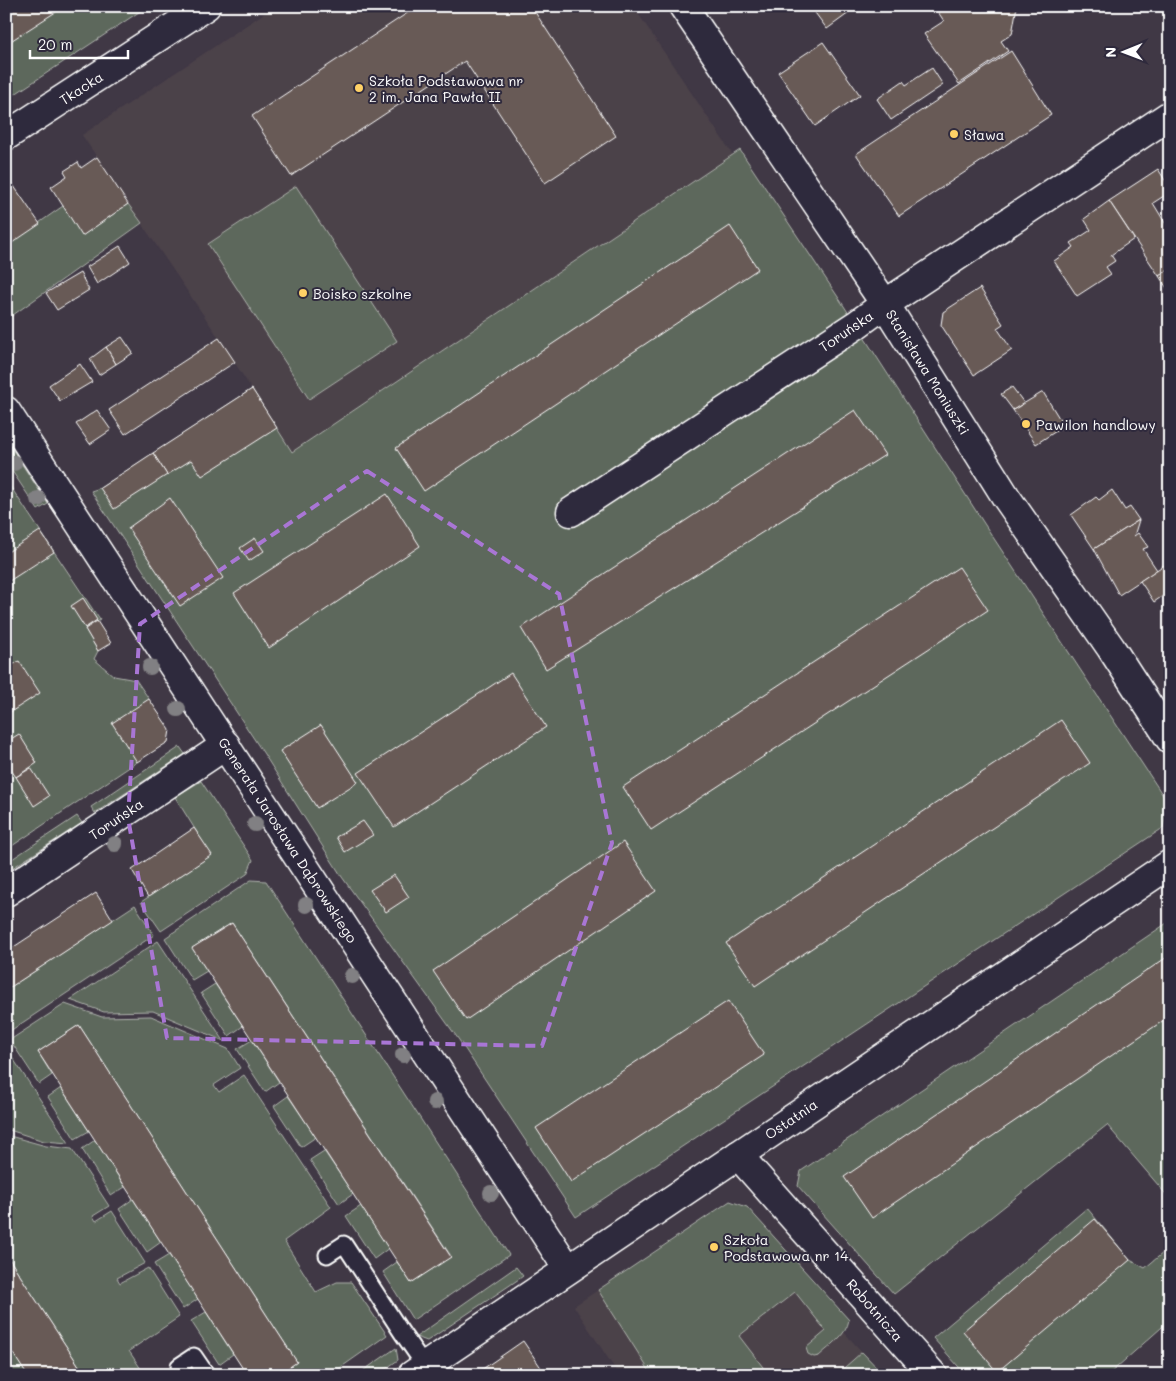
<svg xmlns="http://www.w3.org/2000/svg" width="1176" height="1381" font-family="Mali,sans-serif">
	<rect width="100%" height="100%" fill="#403845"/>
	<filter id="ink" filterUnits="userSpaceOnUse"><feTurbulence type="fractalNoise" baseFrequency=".02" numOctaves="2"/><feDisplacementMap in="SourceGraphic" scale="10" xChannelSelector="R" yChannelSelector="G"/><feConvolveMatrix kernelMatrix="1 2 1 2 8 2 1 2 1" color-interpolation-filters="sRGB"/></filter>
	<g filter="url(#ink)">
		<g fill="#4c424a">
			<path d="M275 6H633L733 155 292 452 219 338 82 135Z"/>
			<path d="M727 1204 862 1352 884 1375H619L574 1306Z"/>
		</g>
		<g fill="#5d675b" stroke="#aeb3ad">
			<path d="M6 6H148L6 100Z"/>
			<path d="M740 150 842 303 985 525 1168 803 1163 828 576 1217 459 1040 342 877 264 754 91 491 100 488 252 389 292 452Z"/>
			<path d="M296 186 397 341 309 399 208 244Z"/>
			<path d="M128 204 142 223 6 320V246L63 206 83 235Z"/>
			<path d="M6 440 48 504 38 510 6 462Z"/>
			<path d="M6 480 100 620 85 629 98 651 94 659 114 676 136 680 149 699 137 762 6 850Z"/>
			<path d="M180 747 185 754 95 813 91 807Z"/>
			<path d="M201 781 253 860 247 874 161 931 141 902 211 855 175 797Z"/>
			<path d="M77 816 82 823 6 872V863Z"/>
			<path d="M251 880 266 881 509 1255 413 1320 383 1272 397 1262 411 1283 451 1256 232 923 192 948 207 971 192 980 165 938Z"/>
			<path d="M135 905 154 935 7 1033 6 990Z"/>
			<path d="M1170 921V1199L1107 1125 894 1294 798 1186 801 1171Z"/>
			<path d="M158 941 224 1041 153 1011 104 1012 70 1000Z"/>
			<path d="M215 984 243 1026 229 1036 201 993Z"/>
			<path d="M65 1004 102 1017 151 1016 228 1049 240 1068 214 1085 219 1092 244 1075 331 1207 284 1241 316 1292 337 1282H351L387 1335 330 1375H278L297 1362 79 1025 38 1052 52 1075 39 1084 10 1040Z"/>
			<path d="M252 1040 279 1082 265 1092 237 1049Z"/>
			<path d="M6 1048 69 1143 44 1141 6 1129Z"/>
			<path d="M61 1088 89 1131 75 1139 48 1097Z"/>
			<path d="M288 1096 316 1137 301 1147 274 1106Z"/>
			<path d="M6 1135 46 1146 72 1149 109 1206 93 1216 96 1221 112 1211 145 1263 117 1278 120 1283 148 1268 179 1317 129 1351 145 1375H85L6 1254Z"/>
			<path d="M95 1140 125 1187 111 1196 82 1149Z"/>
			<path d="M324 1151 353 1194 339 1204 310 1160Z"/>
			<path d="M133 1199 161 1242 147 1252 119 1209Z"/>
			<path d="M730 1201 747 1207 849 1320C846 1336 831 1345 819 1356L814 1357 808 1354 806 1348 826 1331 795 1292 739 1336 769 1375H652L598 1290Z"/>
			<path d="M361 1206 389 1248 374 1259 346 1216Z"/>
			<path d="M1087 1208 1130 1260 1145 1268 1170 1247V1320L1108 1375H966L933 1338Z"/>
			<path d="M169 1255 198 1299 183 1309 154 1264Z"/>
			<path d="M516 1267 523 1276 519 1279 430 1339 427 1341 416 1337Z"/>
			<path d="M206 1312 233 1354 219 1364 191 1321Z"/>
			<path d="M396 1348 398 1360 377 1375H357Z"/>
			<path d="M862 1352 884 1375H836Z"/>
			<path d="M13 1353 27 1375H6V1358Z"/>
		</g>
		<g fill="#685a57" stroke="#fff">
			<path d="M6 6H65L6 44Z"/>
			<path d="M418 6H531L616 136 545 183 465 61 291 176 252 116Z"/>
			<path d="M810 6H844L849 13 827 29Z"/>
			<path d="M934 6H1017L1012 34 1001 41 1008 51 959 84 924 34 944 21Z"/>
			<path d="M823 42 860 95 815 126 778 72Z"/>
			<path d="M1011 51 1051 115 899 216 856 154Z"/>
			<path d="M932 68 943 85 891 120 877 99 903 81 906 85Z"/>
			<path d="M97 157 128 204 82 236 51 187 67 176 64 171 78 162 81 168Z"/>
			<path d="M1158 169 1170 188V192L1153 203 1170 231V269L1159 276 1109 201Z"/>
			<path d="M9 179 40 224 9 245 6 241V181Z"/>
			<path d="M1109 201 1134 239 1111 255 1115 261 1106 267 1111 274 1077 296 1054 261 1074 247 1071 243 1091 230 1084 219Z"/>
			<path d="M730 226 758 269 424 491 396 448Z"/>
			<path d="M120 246 130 262 97 284 87 267Z"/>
			<path d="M1170 269V293L1159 276Z"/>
			<path d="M80 273 89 290 57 310 46 293Z"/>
			<path d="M980 288 1003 324 997 328 1012 350 974 375 941 325 943 312Z"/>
			<path d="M122 337 133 353 116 364 106 347Z"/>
			<path d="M219 338 235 362 125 434 109 410Z"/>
			<path d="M106 347 116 364 99 375 90 359Z"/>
			<path d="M80 364 92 382 60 401 49 385Z"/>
			<path d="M1012 387 1024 403 1013 410 1001 394Z"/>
			<path d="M252 389 277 428 202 476 191 460 167 475 153 453Z"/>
			<path d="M1043 392 1064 426 1036 444 1013 410Z"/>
			<path d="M97 410 111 430 90 444 76 424Z"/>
			<path d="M855 410 885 455 546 669 521 628Z"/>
			<path d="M153 453 167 475 114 509 100 488Z"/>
			<path d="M1112 490 1125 510 1130 507 1139 520 1094 549 1071 515 1096 497 1099 500Z"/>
			<path d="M387 494 420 546 269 648 234 593Z"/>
			<path d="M170 498 223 578 180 606 128 528Z"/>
			<path d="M1139 520 1134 536 1138 533 1148 547 1143 549 1157 570 1119 595 1094 549Z"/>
			<path d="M40 531 54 552 6 583V553Z"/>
			<path d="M255 538 264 551 249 561 240 548Z"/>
			<path d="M1170 561V591L1154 602 1140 581Z"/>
			<path d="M959 567 988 610 651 830 623 787Z"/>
			<path d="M83 598 97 620 85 628 71 606Z"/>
			<path d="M97 621 111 643 98 651 85 629Z"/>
			<path d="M19 661 40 693 6 715V669Z"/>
			<path d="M511 673 546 727 394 827 358 773Z"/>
			<path d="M149 699 170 730 168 742 137 762 112 723Z"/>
			<path d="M1061 720 1090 763 755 986 726 943Z"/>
			<path d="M321 725 358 782 317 808 280 751Z"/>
			<path d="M19 734 37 763 16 777 6 763V742Z"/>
			<path d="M31 768 49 796 34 806 16 777Z"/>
			<path d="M363 821 373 835 345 852 336 837Z"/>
			<path d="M194 828 212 855 148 897 132 870Z"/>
			<path d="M623 842 656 891 466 1020 433 971Z"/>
			<path d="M394 875 409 897 386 912 370 890Z"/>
			<path d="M96 893 113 920 6 990V952Z"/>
			<path d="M232 923 451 1257 411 1283 192 948Z"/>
			<path d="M1170 955V1016L872 1218 844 1177Z"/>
			<path d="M728 1001 764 1055 571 1182 536 1128Z"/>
			<path d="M79 1025 297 1362 278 1375H247L38 1052Z"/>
			<path d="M1095 1219 1130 1260 997 1372 963 1331Z"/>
			<path d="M6 1254 85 1375H27L6 1343Z"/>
			<path d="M523 1341 546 1375H474Z"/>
		</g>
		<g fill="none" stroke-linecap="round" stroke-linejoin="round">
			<g stroke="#fff" stroke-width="19">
				<g id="service">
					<path d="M327 1255 344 1244 402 1333 425 1366"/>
					<path d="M179 1366 194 1356 207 1375"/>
				</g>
			</g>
			<g stroke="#fff" stroke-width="31">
				<g id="minor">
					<path d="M6 136 206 6"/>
					<path d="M6 411 568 1269"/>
					<path d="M571 512 856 325 885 304 1170 115"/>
					<path d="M6 892 226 745"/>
					<path d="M738 1155 933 1375"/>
					<path d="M412 1375 1170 864"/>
				</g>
			</g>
			<g stroke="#fff" stroke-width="31">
				<path id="tertiary" d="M683 6 885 304 1006 497 1111 648 1170 739"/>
			</g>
			<use href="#service" stroke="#2f2a3d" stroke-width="15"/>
			<use href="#minor" stroke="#2f2a3d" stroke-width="28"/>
			<use href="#tertiary" stroke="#2f2a3d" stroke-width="28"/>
		</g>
		<g fill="#818083">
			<circle cx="14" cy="463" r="8"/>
			<circle cx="38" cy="499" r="8"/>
			<circle cx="150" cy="667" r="8"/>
			<circle cx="178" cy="709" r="8"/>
			<circle cx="255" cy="824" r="8"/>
			<circle cx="115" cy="844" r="8"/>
			<circle cx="306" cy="905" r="8"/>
			<circle cx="352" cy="976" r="8"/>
			<circle cx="403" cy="1055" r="8"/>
			<circle cx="435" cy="1102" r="8"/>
			<circle cx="491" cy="1193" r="8"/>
		</g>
	</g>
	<path fill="none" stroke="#a976d5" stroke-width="4" stroke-dasharray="10 6" stroke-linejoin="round" d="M367 471 559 594 612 843 542 1046 167 1038 128 818 140 624Z"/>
	<g fill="#ffd166" stroke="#2f2a3d" stroke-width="2">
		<circle cx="359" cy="88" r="5"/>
		<circle cx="954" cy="134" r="5"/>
		<circle cx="303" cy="293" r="5"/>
		<circle cx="1026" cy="424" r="5"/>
		<circle cx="714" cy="1247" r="5"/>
	</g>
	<g text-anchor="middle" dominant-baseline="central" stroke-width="4" stroke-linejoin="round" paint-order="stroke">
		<g font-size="14" fill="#fff" stroke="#2f2a3d" text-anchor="start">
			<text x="369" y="80">Szkoła Podstawowa nr<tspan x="369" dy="16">2 im. Jana Pawła II</tspan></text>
			<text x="964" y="134">Sława</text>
			<text x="313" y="293">Boisko szkolne</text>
			<text x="1036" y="424">Pawilon handlowy</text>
			<text x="724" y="1239">Szkoła<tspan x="724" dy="16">Podstawowa nr 14</tspan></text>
		</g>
		<g font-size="14" fill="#fff" stroke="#2f2a3d">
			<text transform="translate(81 88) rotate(-33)">Tkacka</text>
			<text transform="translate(846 331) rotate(-34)">Toruńska</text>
			<text transform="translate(928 372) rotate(58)">Stanisława Moniuszki</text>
			<text transform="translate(116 819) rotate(-34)">Toruńska</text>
			<text transform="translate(288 840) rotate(57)">Generała Jarosława Dąbrowskiego</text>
			<text transform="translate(791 1119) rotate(-34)">Ostatnia</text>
			<text transform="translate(875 1310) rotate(49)">Robotnicza</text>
		</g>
	</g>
	<rect width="1176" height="1381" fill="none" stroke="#2f2a3d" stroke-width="25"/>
	<rect x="12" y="12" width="1151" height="1356" fill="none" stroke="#fff" stroke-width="2" filter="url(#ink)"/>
	<g transform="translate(1124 52) rotate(269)" stroke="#2f2a3d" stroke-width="4" paint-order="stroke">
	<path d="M0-4L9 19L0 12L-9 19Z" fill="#ffffff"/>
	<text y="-8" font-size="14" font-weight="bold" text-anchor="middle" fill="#ffffff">N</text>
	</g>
	<path d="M30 50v8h98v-8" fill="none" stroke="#ffffff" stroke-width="2.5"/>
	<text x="38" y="50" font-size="15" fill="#ffffff" stroke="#2f2a3d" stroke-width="4" paint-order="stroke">20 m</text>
</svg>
